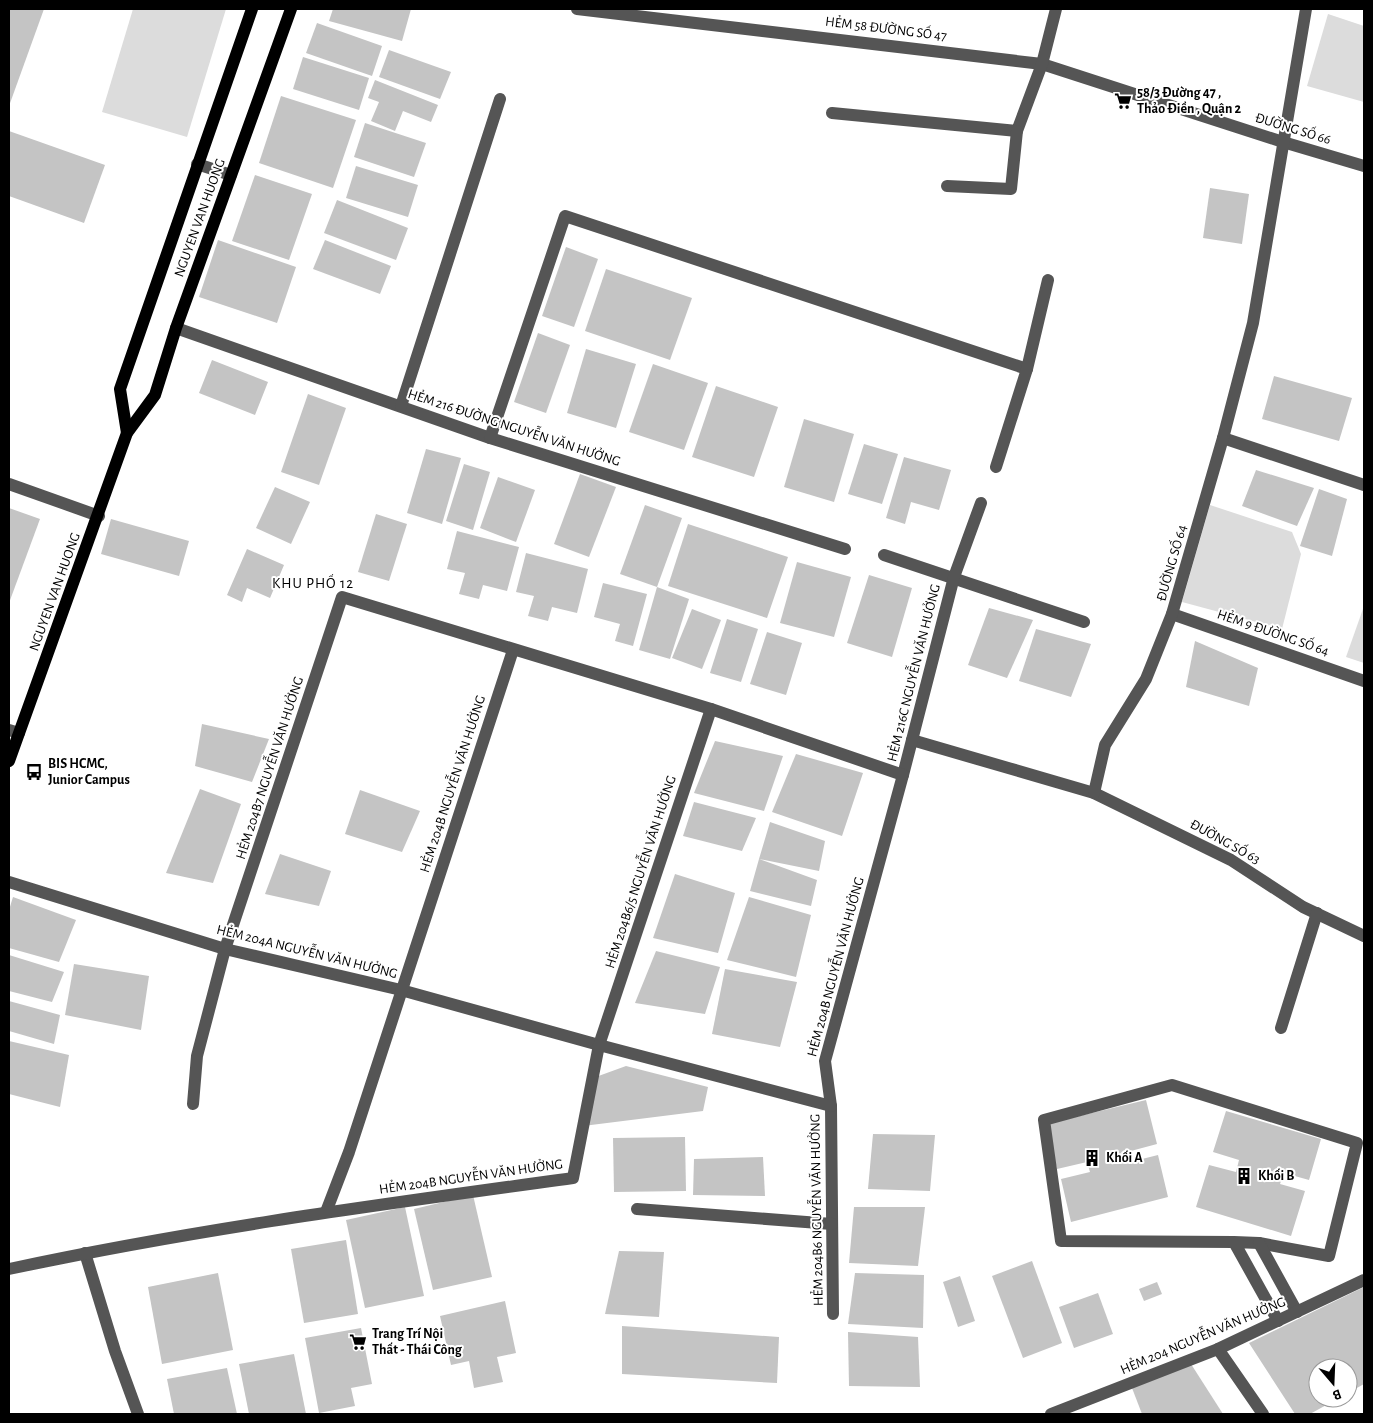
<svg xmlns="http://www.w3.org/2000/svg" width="1373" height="1423" font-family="'Alegreya Sans',sans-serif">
	<rect width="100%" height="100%" fill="#fff"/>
	<g fill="#dcdcdc">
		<path d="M133 9H226L187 137 102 112Z"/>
		<path d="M1328 14 1364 26V102L1307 86Z"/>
		<path d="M1210 505 1292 532 1301 554 1282 629 1182 602Z"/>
		<path d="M1364 606V663L1346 657Z"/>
	</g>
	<g fill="#c4c4c4">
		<path d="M9 9H44L9 106Z"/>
		<path d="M333 9H411L402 41 329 21Z"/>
		<path d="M317 23 382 46 372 76 306 53Z"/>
		<path d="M389 50 451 72 440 99 379 77Z"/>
		<path d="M303 57 369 78 359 110 293 89Z"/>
		<path d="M375 80 438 105 431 122 403 111 395 131 371 121 379 102 368 98Z"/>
		<path d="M281 96 356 120 333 188 259 163Z"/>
		<path d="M365 123 426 143 414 177 354 157Z"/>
		<path d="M9 131 105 165 84 223 9 196Z"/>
		<path d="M356 166 418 185 408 217 346 198Z"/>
		<path d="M255 175 312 194 289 260 232 241Z"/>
		<path d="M1210 188 1249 194 1242 244 1203 238Z"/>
		<path d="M337 200 408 228 396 260 324 233Z"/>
		<path d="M218 240 296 267 277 323 199 297Z"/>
		<path d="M325 240 391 266 380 294 313 269Z"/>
		<path d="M566 247 598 259 574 327 542 316Z"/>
		<path d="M606 269 692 298 670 360 585 331Z"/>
		<path d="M538 333 570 345 546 413 514 402Z"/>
		<path d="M586 349 636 364 616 428 567 413Z"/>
		<path d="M212 360 268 382 255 415 199 393Z"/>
		<path d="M653 364 708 383 684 450 629 432Z"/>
		<path d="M1274 376 1352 398 1339 441 1262 419Z"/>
		<path d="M716 386 778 407 754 477 692 457Z"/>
		<path d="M308 394 346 408 319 485 281 472Z"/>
		<path d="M804 419 854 434 834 502 784 487Z"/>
		<path d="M864 444 898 454 882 504 848 494Z"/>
		<path d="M426 449 461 458 442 524 407 513Z"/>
		<path d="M904 457 951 470 939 510 911 502 905 524 886 518Z"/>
		<path d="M464 464 490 472 473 530 446 521Z"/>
		<path d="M1256 470 1314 488 1297 526 1242 506Z"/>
		<path d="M580 474 616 487 589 557 554 544Z"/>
		<path d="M498 477 535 490 516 542 480 528Z"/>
		<path d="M275 487 310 502 291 544 256 528Z"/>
		<path d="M1319 489 1347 499 1332 556 1300 546Z"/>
		<path d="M645 505 682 518 657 587 620 574Z"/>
		<path d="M9 508 40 519 9 603Z"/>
		<path d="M376 514 407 524 389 581 358 572Z"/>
		<path d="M111 519 189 541 179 576 101 554Z"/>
		<path d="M688 524 788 557 767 618 668 586Z"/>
		<path d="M457 531 519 547 507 591 483 585 479 599 459 594 465 573 447 569Z"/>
		<path d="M247 549 284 565 270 598 247 588 242 602 227 595Z"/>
		<path d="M526 553 588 569 577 613 552 607 548 621 528 616 534 596 516 592Z"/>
		<path d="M797 562 851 577 834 637 780 623Z"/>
		<path d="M869 575 912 588 892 657 847 643Z"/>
		<path d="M603 583 647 594 633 646 615 641 620 624 594 617Z"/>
		<path d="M657 587 689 599 670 659 639 650Z"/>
		<path d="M989 608 1033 620 1007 678 968 665Z"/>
		<path d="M692 609 721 620 702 669 672 658Z"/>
		<path d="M727 619 758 629 741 682 710 673Z"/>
		<path d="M1036 629 1091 644 1071 697 1019 681Z"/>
		<path d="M767 632 802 643 786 695 750 684Z"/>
		<path d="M1195 641 1258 668 1249 706 1186 687Z"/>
		<path d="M202 724 269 739 252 782 195 766Z"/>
		<path d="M715 741 783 756 764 811 694 793Z"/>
		<path d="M796 754 863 773 842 836 772 812Z"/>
		<path d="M200 789 241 804 213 883 166 873Z"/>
		<path d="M360 790 420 811 402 852 345 834Z"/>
		<path d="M694 802 756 818 742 851 683 836Z"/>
		<path d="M770 822 825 841 819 871 759 859 817 880 811 906 750 891 759 859Z"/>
		<path d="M280 854 331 871 319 906 265 894Z"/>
		<path d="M675 874 735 893 718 953 653 938Z"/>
		<path d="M13 897 76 920 59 962 9 948V910Z"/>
		<path d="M749 897 811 915 796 977 727 960Z"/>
		<path d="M656 951 720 967 705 1014 635 1003Z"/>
		<path d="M9 955 64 972 52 1002 9 991Z"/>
		<path d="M74 964 149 976 141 1030 65 1015Z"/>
		<path d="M725 969 797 982 780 1047 712 1034Z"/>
		<path d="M9 1001 60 1015 54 1044 9 1031Z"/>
		<path d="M9 1041 69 1055 60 1107 9 1094Z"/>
		<path d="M626 1066 708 1087 703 1111 583 1126 593 1078Z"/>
		<path d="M1146 1100 1157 1144 1127 1152 1130 1162 1158 1155 1168 1197 1071 1222 1061 1179 1090 1172 1087 1162 1057 1169 1046 1124Z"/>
		<path d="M1226 1111 1321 1139 1309 1180 1284 1173 1280 1184 1305 1191 1291 1236 1196 1207 1209 1165 1236 1172 1239 1160 1213 1152Z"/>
		<path d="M873 1134 935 1135 930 1191 868 1189Z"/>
		<path d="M685 1137 686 1191 614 1192 613 1138Z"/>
		<path d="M763 1157 765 1196 693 1195 694 1159Z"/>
		<path d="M473 1195 492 1277 433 1290 414 1209Z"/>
		<path d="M405 1207 424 1296 365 1308 346 1220Z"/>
		<path d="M854 1207H925L918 1266 849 1263Z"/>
		<path d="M346 1240 358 1314 304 1323 291 1249Z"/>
		<path d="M619 1251 664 1252 659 1317 605 1314Z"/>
		<path d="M1032 1261 1062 1343 1023 1358 992 1276Z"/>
		<path d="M218 1273 233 1350 162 1364 148 1287Z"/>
		<path d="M855 1273 924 1275 923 1328 848 1324Z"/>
		<path d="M960 1276 975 1321 958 1327 943 1282Z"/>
		<path d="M1157 1282 1162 1294 1144 1301 1139 1289Z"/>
		<path d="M1364 1287V1384L1348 1393V1368H1318V1398H1339L1310 1414H1295L1249 1343Z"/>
		<path d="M1098 1293 1113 1334 1074 1348 1059 1307Z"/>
		<path d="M505 1301 516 1353 497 1357 503 1382 474 1388 469 1361 451 1365 440 1316Z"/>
		<path d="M622 1326 779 1337 777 1383 622 1374Z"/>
		<path d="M361 1328 372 1384 351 1388 355 1406 319 1413 305 1338Z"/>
		<path d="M848 1332 918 1337 920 1387 849 1386Z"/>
		<path d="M294 1354 306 1414H249L239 1364Z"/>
		<path d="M1191 1364 1223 1414H1142L1132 1388Z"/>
		<path d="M227 1368 237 1414H174L167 1379Z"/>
	</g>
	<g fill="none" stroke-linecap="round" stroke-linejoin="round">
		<g stroke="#555" stroke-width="12">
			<path d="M577 9 1042 64 1283 142 1364 166"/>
			<path d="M832 113 1017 131 1042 64 1056 9"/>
			<path d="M197 164 231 175"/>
			<path d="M947 186 1011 189 1017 131"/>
			<path d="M176 328 490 438 845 549"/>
			<path d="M401 406 500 99"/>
			<path d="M490 438 565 216 1027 369"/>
			<path d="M1223 438 1364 485"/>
			<path d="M996 467 1027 369 1048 280"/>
			<path d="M9 484 99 516"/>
			<path d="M884 555 1084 622"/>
			<path d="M1172 614 1364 681"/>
			<path d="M9 730 19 733"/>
			<path d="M912 740 1094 793 1231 860 1303 907 1364 936"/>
			<path d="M903 775 954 577 981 503"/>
			<path d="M1094 793 1105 745 1146 679 1172 614 1223 438 1253 323 1306 9"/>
			<path d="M9 882 225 949 401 990 599 1045 711 709"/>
			<path d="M1281 1028 1317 913"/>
			<path d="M193 1104 197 1056 225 949 342 597 711 709 903 775 825 1061 831 1106 833 1314"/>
			<path d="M637 1209 832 1224"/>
			<path d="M326 1212 349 1152 513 650"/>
			<path d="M1234 1242 1259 1243 1329 1256 1357 1143 1172 1085 1044 1120 1061 1241 1234 1242 1278 1321"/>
			<path d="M1259 1243 1297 1312"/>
			<path d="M85 1253 115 1351 138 1414"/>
			<path d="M9 1269C195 1229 384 1204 573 1178L599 1045 831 1106"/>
			<path d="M1218 1349 1263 1414"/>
			<path d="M1051 1414 1218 1349 1364 1280"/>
		</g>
		<g stroke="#000" stroke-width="12">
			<path d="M127 433 120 389 252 9"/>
			<path d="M9 761 127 433 155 395 176 328 291 9"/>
		</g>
	</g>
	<defs>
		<g id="supermarket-bare" transform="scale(1.35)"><path d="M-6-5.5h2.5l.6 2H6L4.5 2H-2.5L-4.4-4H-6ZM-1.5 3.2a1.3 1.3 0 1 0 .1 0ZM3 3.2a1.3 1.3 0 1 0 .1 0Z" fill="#000" stroke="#fff" stroke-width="2.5" paint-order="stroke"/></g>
		<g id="bus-bare" transform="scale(1.35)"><path d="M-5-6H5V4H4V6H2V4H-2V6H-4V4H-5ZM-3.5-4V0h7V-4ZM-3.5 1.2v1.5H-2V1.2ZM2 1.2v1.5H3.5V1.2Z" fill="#000" stroke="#fff" stroke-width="2.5" paint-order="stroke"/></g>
		<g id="building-bare" transform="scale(1.35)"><path d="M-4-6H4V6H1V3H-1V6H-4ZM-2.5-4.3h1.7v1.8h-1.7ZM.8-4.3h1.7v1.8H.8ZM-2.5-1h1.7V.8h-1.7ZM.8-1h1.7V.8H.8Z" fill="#000" stroke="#fff" stroke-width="2.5" paint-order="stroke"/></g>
	</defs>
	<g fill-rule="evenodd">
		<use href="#supermarket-bare" x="1123" y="101"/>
		<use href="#bus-bare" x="34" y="772"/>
		<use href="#building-bare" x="1092" y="1158"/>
		<use href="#building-bare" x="1244" y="1176"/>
		<use href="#supermarket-bare" x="358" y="1342"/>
	</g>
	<g text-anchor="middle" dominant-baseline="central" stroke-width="4" stroke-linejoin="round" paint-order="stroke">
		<g font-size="14" fill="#000" stroke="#fff">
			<text transform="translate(886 29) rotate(7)">HẺM 58 ĐƯỜNG SỐ 47</text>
			<text transform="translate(1293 129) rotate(17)">ĐƯỜNG SỐ 66</text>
			<text transform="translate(200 218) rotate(-70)">NGUYEN VAN HUONG</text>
			<text transform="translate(514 428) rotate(18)">HẺM 216 ĐƯỜNG NGUYỄN VĂN HƯỞNG</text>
			<text transform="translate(1172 563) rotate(-74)">ĐƯỜNG SỐ 64</text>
			<text transform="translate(55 592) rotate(-70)">NGUYEN VAN HUONG</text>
			<text transform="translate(1273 633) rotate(19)">HẺM 9 ĐƯỜNG SỐ 64</text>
			<text transform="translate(914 673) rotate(-76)">HẺM 216C NGUYỄN VĂN HƯỞNG</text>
			<text transform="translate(270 768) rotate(-72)">HẺM 204B7 NGUYỄN VĂN HƯỞNG</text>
			<text transform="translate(453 784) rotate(-72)">HẺM 204B NGUYỄN VĂN HƯỞNG</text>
			<text transform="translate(1225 842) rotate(29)">ĐƯỜNG SỐ 63</text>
			<text transform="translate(641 872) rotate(-72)">HẺM 204B6/5 NGUYỄN VĂN HƯỞNG</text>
			<text transform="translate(307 952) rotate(14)">HẺM 204A NGUYỄN VĂN HƯỞNG</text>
			<text transform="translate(836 967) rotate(-75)">HẺM 204B NGUYỄN VĂN HƯỞNG</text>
			<text transform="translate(471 1177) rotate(-8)">HẺM 204B NGUYỄN VĂN HƯỞNG</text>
			<text transform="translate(817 1210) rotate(-91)">HẺM 204B6 NGUYỄN VĂN HƯỞNG</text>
			<text transform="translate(1203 1336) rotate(-23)">HẺM 204 NGUYỄN VĂN HƯỞNG</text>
		</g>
		<g font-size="14" font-weight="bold" fill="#000" stroke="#fff" text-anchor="start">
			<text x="1137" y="93">58/3 Đường 47 ,<tspan x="1137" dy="16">Thảo Điền , Quận 2</tspan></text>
			<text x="48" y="764">BIS HCMC,<tspan x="48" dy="16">Junior Campus</tspan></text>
			<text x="1106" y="1158">Khối A</text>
			<text x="1258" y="1176">Khối B</text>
			<text x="372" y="1334">Trang Trí Nội<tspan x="372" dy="16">Thất - Thái Công</tspan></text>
		</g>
		<g font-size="15" letter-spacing="1" fill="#000" stroke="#fff">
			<text x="313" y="583">KHU PHỐ 12</text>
		</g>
	</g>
	<rect width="1373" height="1423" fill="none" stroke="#000000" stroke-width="20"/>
	<g transform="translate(1333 1383) rotate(161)"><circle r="24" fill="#ffffff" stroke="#999999"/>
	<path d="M0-4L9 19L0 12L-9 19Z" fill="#000000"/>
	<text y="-8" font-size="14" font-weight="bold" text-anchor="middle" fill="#000000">B</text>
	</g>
</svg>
